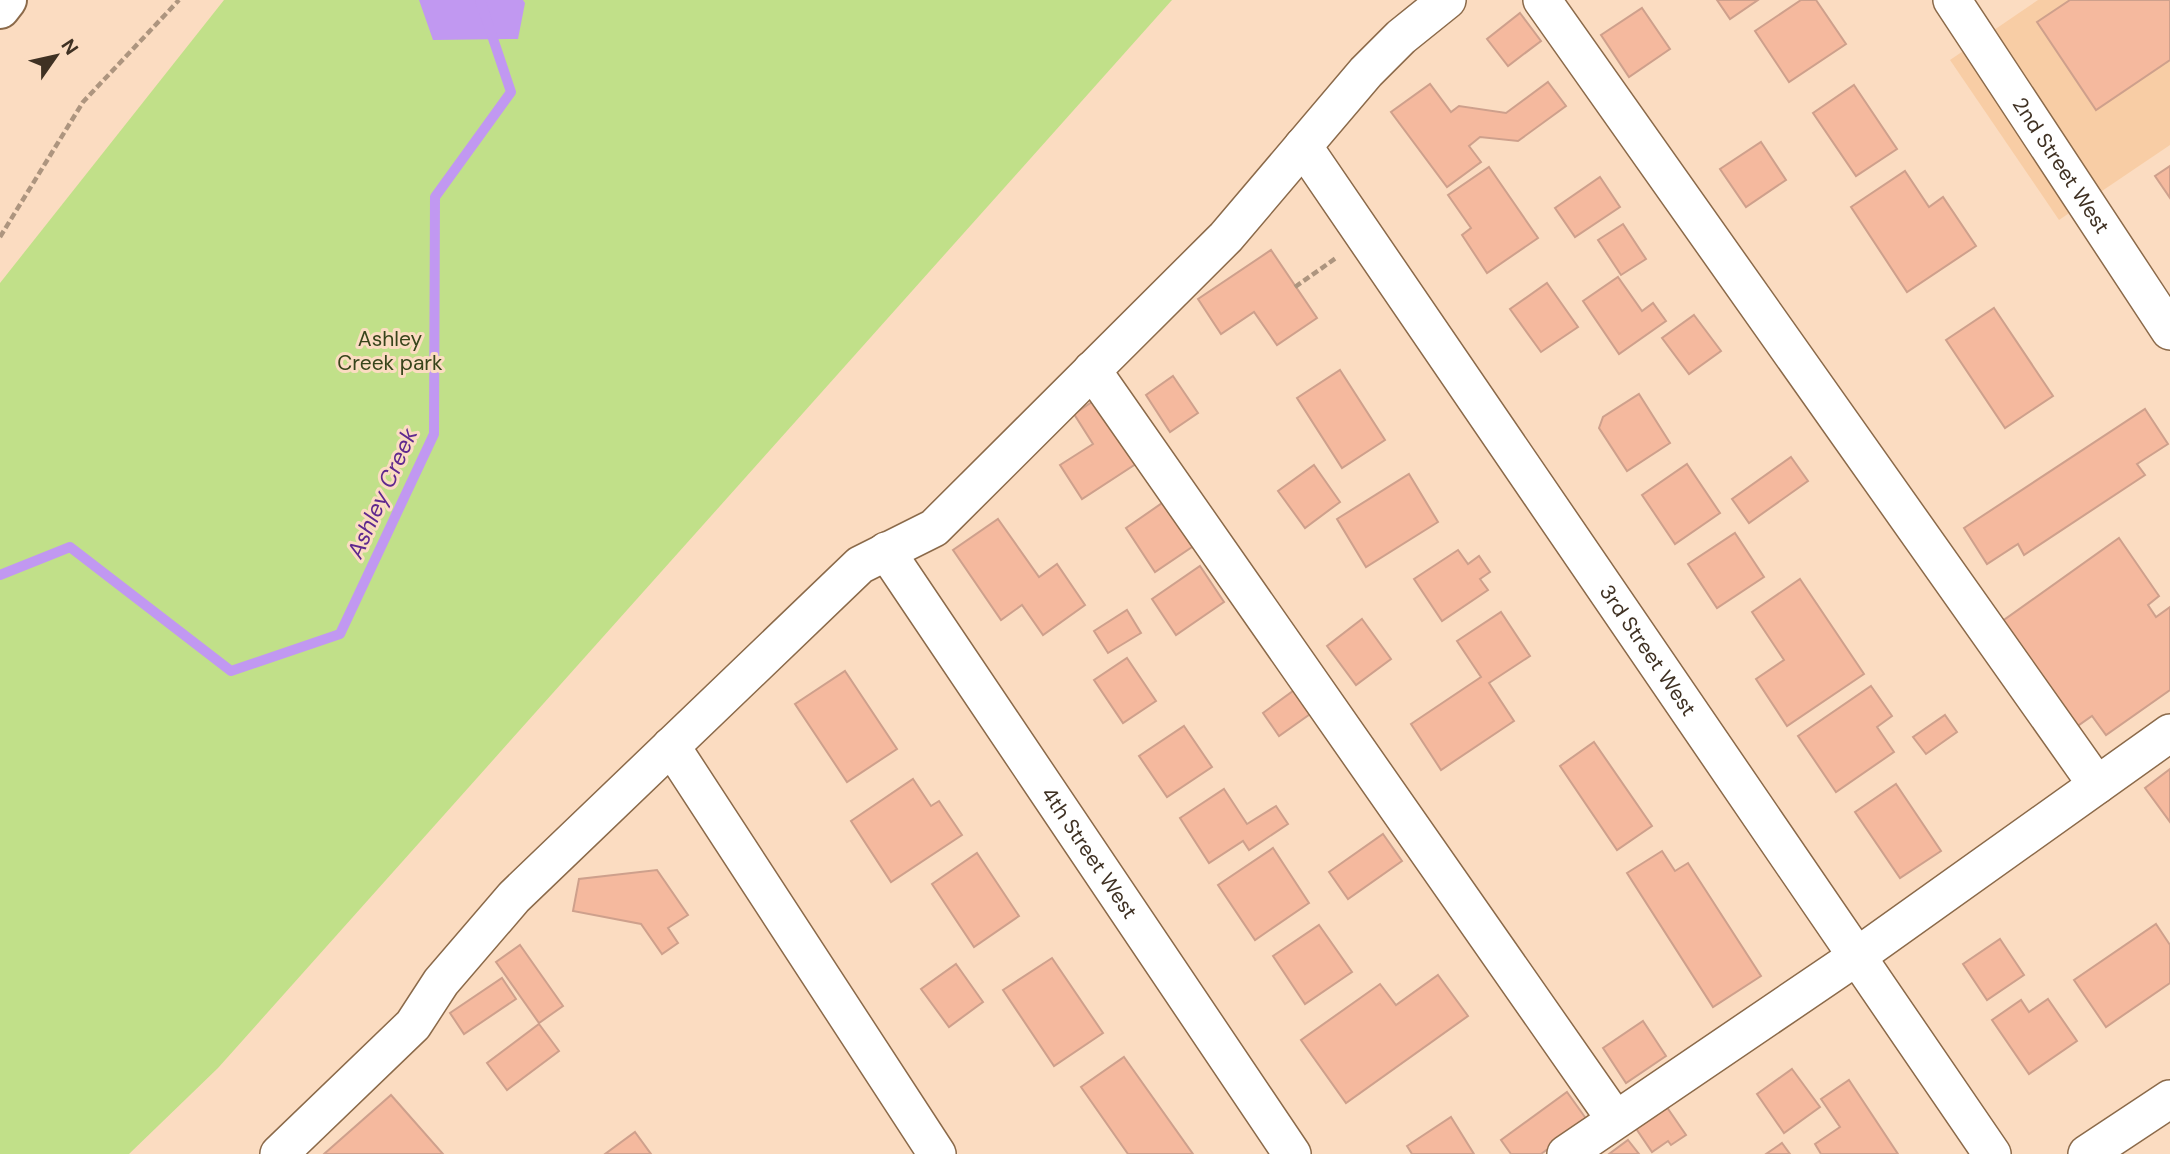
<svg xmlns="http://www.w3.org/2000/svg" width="2170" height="1154" font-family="'DM Sans',sans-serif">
	<rect width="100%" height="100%" fill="#fbdcc1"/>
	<path fill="#f8cda5" d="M2038 0H2170V145L2059 220 1950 60Z"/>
	<path fill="#c1e089" d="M224 0H1172L218 1068 129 1154H0V283Z"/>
	<path fill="#c198f1" d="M419 0H523L525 3 518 39 433 40Z"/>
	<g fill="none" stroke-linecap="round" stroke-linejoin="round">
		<path stroke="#c198f1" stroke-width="10" d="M0 575 70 547 231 671 340 634 434 434 435 197 511 92 480 0"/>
	</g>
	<g fill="#f5b99e" stroke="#cea08c" stroke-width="2">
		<path d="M1717 0H1758L1730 19Z"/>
		<path d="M1801 0H1816L1846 44 1789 82 1755 31Z"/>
		<path d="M2070 0H2170V60L2096 110 2037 22Z"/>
		<path d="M1642 8 1670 49 1629 77 1601 35Z"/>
		<path d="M1520 13 1541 41 1508 66 1487 39Z"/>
		<path d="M1548 82 1566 106 1518 141 1480 137 1469 146 1481 162 1447 187 1391 112 1430 84 1451 112 1459 106 1506 113Z"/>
		<path d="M1854 85 1897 149 1856 176 1813 113Z"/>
		<path d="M1761 142 1786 180 1746 207 1720 169Z"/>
		<path d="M2170 166V198L2155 176Z"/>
		<path d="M1489 167 1538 238 1487 273 1462 235 1471 228 1448 195Z"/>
		<path d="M1905 171 1929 207 1943 197 1976 246 1907 292 1851 207Z"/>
		<path d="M1600 177 1620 207 1575 237 1555 208Z"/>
		<path d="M1623 224 1646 259 1621 275 1598 240Z"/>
		<path d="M1271 250 1317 318 1277 345 1254 312 1221 334 1198 299Z"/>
		<path d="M1618 277 1642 311 1653 303 1666 321 1619 354 1583 301Z"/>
		<path d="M1547 283 1578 327 1541 352 1510 309Z"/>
		<path d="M1994 308 2053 396 2005 428 1946 340Z"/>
		<path d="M1694 315 1721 351 1689 374 1662 338Z"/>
		<path d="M1340 370 1385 440 1342 468 1297 398Z"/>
		<path d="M1173 376 1198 413 1170 432 1146 395Z"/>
		<path d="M1104 394 1145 458 1082 499 1060 465 1093 444 1074 414Z"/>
		<path d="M1639 394 1670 443 1627 471 1599 428 1603 417Z"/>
		<path d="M2145 409 2168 444 2137 464 2145 475 2024 555 2018 544 1987 564 1964 528Z"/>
		<path d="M1791 457 1808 481 1749 523 1732 499Z"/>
		<path d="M1687 464 1720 513 1675 544 1642 495Z"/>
		<path d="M1314 465 1340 502 1305 528 1278 491Z"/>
		<path d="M1409 474 1438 522 1366 567 1337 519Z"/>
		<path d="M1165 501 1195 545 1155 572 1126 528Z"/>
		<path d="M998 519 1039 577 1057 564 1085 605 1043 635 1022 605 1001 620 953 550Z"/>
		<path d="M1735 533 1764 577 1717 608 1688 564Z"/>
		<path d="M2119 538 2159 596 2148 605 2156 617 2170 607V690L2106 735 2092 716 2069 732 1994 627Z"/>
		<path d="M1458 550 1468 564 1479 556 1490 572 1480 579 1488 590 1442 621 1414 579Z"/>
		<path d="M1200 566 1224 602 1176 635 1152 599Z"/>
		<path d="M1800 579 1864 674 1787 726 1756 679 1784 660 1752 612Z"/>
		<path d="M1127 610 1141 633 1108 653 1094 631Z"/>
		<path d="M1501 612 1530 656 1489 683 1514 721 1441 770 1411 724 1481 677 1457 641Z"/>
		<path d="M1362 619 1391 659 1356 685 1327 646Z"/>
		<path d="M1127 658 1156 701 1123 723 1094 680Z"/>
		<path d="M845 671 897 749 847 782 795 704Z"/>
		<path d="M1871 686 1892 716 1877 727 1894 752 1836 792 1798 736Z"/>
		<path d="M1297 688 1313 712 1279 736 1263 713Z"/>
		<path d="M1945 715 1957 732 1926 754 1913 737Z"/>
		<path d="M1184 726 1212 767 1167 797 1139 756Z"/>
		<path d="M1594 742 1652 826 1617 850 1560 766Z"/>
		<path d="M2170 769V822L2145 788Z"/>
		<path d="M913 779 931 806 939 801 962 835 891 882 851 821Z"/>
		<path d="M1896 784 1941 851 1900 878 1855 812Z"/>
		<path d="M1224 789 1247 824 1276 806 1288 824 1249 850 1243 841 1209 863 1180 818Z"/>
		<path d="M1383 834 1402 861 1348 899 1329 872Z"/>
		<path d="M1273 848 1309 903 1255 940 1218 885Z"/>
		<path d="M1662 851 1675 871 1688 863 1761 976 1713 1007 1627 873Z"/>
		<path d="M977 853 1019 916 974 947 932 884Z"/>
		<path d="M657 870 688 915 668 928 678 943 662 954 641 924 573 911 579 879Z"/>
		<path d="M2156 924 2170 945V983L2106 1027 2074 980Z"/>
		<path d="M1319 925 1352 972 1305 1004 1273 956Z"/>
		<path d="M2000 939 2024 975 1987 1000 1963 964Z"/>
		<path d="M520 945 563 1006 539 1023 496 962Z"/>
		<path d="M1052 958 1103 1033 1054 1066 1003 990Z"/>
		<path d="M956 964 983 1002 949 1027 921 989Z"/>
		<path d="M1438 975 1468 1016 1346 1103 1301 1040 1380 984 1396 1005Z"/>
		<path d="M502 978 516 999 464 1034 450 1013Z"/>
		<path d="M2048 999 2077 1041 2029 1074 1992 1020 2021 1000 2029 1012Z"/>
		<path d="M1643 1021 1666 1056 1626 1083 1603 1048Z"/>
		<path d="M539 1024 559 1051 507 1090 487 1063Z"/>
		<path d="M1124 1057 1193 1154H1128L1081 1087Z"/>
		<path d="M1792 1069 1820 1107 1784 1133 1757 1094Z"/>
		<path d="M1849 1080 1898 1154H1821L1815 1144 1840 1127 1821 1099Z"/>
		<path d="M1567 1092 1587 1120 1541 1154H1511L1501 1140Z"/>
		<path d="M391 1095 443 1154H324Z"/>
		<path d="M1664 1103 1686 1135 1671 1145 1668 1141 1652 1152 1633 1124Z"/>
		<path d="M1451 1117 1474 1154H1412L1407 1146Z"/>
		<path d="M635 1132 651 1154H605Z"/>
		<path d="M1628 1140 1639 1154H1609Z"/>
		<path d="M1782 1143 1790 1154H1766Z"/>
	</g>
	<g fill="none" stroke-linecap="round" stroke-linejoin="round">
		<g stroke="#8b6a4a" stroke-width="40">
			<g id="minor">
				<path d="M1542 0 2097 785"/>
				<path id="s1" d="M1952 0 2170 331"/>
				<path id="s2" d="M1303 146 1992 1154"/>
				<path d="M1092 370 1615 1119"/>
				<path id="s3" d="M886 551 1292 1154"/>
				<path d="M671 746 937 1154"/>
				<path d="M279 1154 413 1025 441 982 514 897 860 565 934 528 1226 237 1366 72 1401 37 1447 0"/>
				<path d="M1566 1154 1856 957 2170 733"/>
				<path d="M2087 1154 2170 1099"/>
			</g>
		</g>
		<g stroke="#8b6a4a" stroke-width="42">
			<path id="highway" d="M0 9 7 0"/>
		</g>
		<g stroke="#ad957f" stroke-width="4.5" stroke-dasharray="7 3.5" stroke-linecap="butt">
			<path d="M0 237 83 102 179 0"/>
			<path d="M1295 287 1336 258"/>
		</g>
		<use href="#minor" stroke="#fff" stroke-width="37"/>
		<use href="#highway" stroke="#fff" stroke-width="38"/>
	</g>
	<g text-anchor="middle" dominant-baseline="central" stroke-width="6" stroke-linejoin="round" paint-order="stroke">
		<g font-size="21" fill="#3f3123" stroke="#fbdcc1">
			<text stroke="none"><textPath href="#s1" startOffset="198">2nd Street West</textPath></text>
			<text stroke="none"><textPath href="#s2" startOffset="611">3rd Street West</textPath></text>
			<text stroke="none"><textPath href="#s3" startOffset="364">4th Street West</textPath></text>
		</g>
		<g font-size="21" fill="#37441b" stroke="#fbdcc1">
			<text x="390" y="339">Ashley<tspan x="390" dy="24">Creek park</tspan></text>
		</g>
		<g font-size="23" font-style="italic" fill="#5f288e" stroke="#fbdcc1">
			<text transform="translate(382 493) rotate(-66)">Ashley Creek</text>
		</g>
	</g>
	<g transform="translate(56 56) rotate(56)" stroke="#fbdcc1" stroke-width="5" paint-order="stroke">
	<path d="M0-5L12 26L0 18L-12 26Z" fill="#3f3123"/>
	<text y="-10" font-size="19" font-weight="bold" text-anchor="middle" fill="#3f3123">N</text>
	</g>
</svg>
